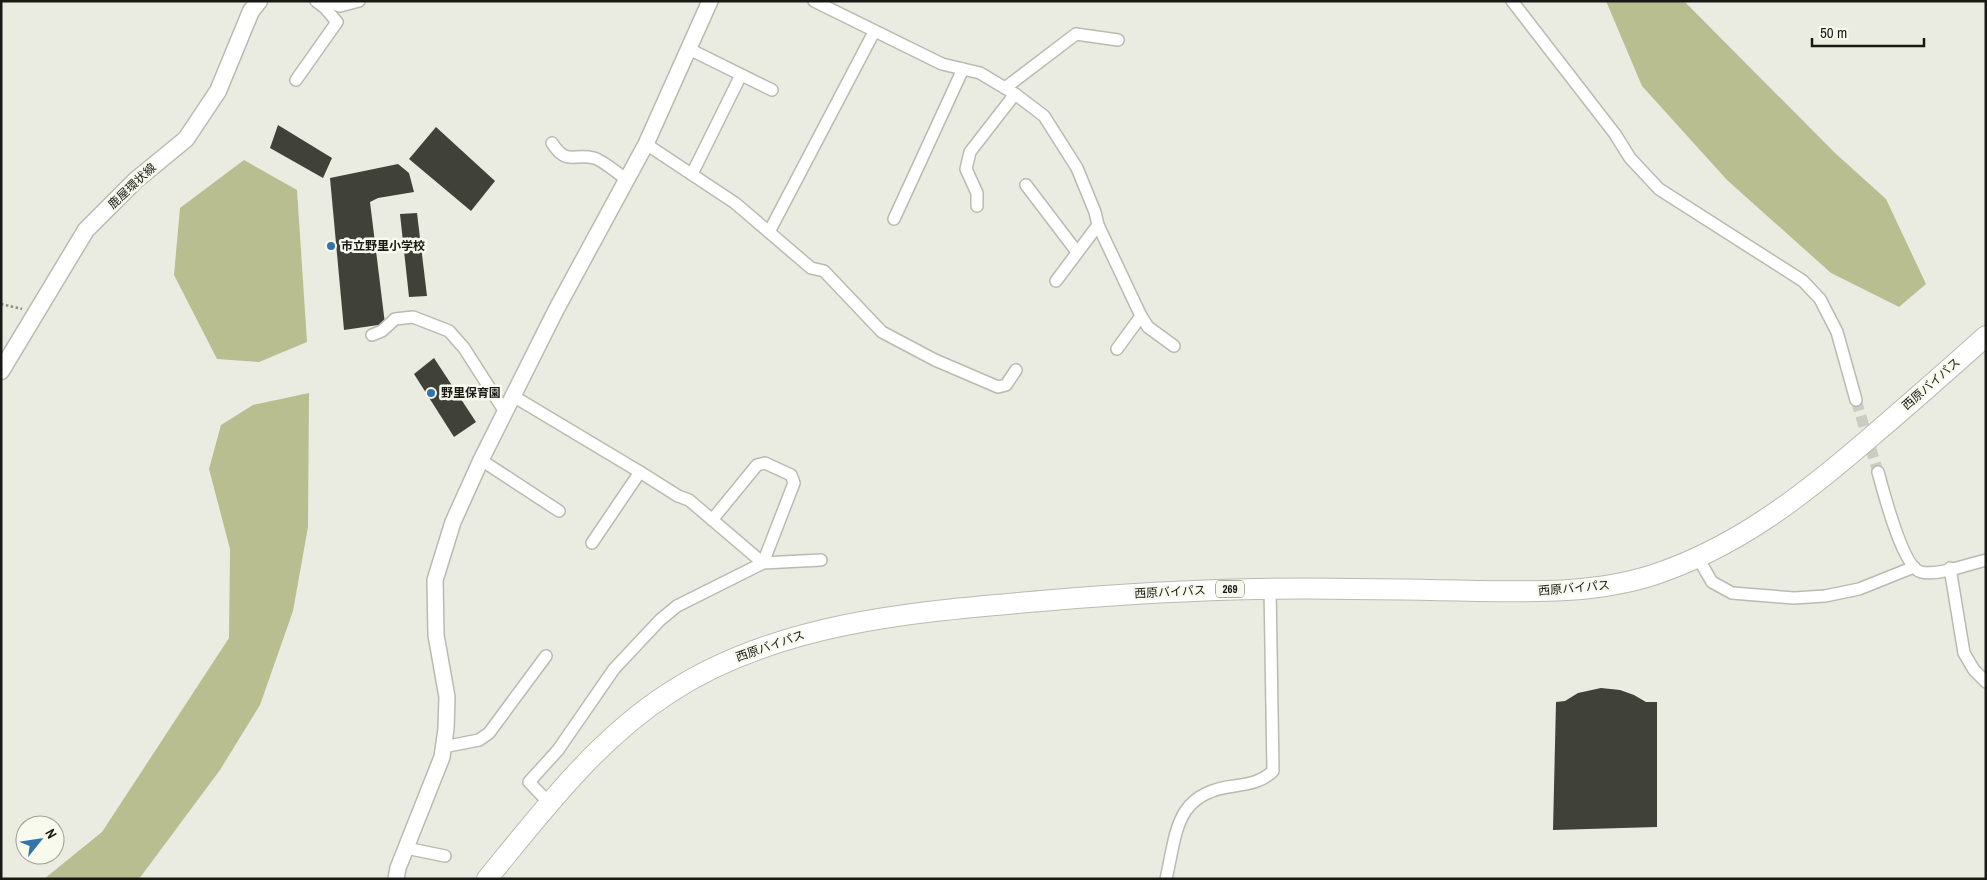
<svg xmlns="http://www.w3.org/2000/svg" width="1987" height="880" font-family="'Archivo Narrow','Noto Sans JP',sans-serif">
	<rect width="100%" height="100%" fill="#ebece1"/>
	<g fill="#b8be90">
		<path d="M1606 1H1684L1835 153 1886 199 1926 284 1899 307 1831 273 1727 180 1642 86Z"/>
		<path d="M244 160 297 190 307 342 259 362 217 359 174 275 180 208Z"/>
		<path d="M309 393 308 527 293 611 260 705 220 770 139 879H44L102 832 229 638 230 549 209 469 221 425 253 405Z"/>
	</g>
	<g fill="#404138">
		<path d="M278 125 332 158 323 178 270 148Z"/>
		<path d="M436 127 495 181 471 211 409 159Z"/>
		<path d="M398 164 409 173 414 192 378 198 370 202 385 324 344 330 330 178Z"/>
		<path d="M417 213 427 296 409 297 400 214Z"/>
		<path d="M434 358 476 422 454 437 414 374Z"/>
		<path d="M1601 688 1620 690 1634 695 1646 702H1657V827L1553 830 1556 702 1565 701 1578 693Z"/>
	</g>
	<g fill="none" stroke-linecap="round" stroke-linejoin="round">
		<path stroke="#cbccc2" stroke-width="11" stroke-dasharray="11 5.5" stroke-linecap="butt" d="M1856 400 1878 472"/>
		<g stroke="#b9bab0" stroke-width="14">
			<g id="minor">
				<path d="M327 1 340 6 359 1"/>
				<path d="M814 1 942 64 980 73 1015 94 1044 116 1077 168 1095 212 1098 225 1056 281"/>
				<path d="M1512 1 1615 134 1630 158 1659 189 1803 281 1820 299 1837 332 1856 400"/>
				<path d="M689 49 772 90"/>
				<path d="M296 80 337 22 325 8 316 1"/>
				<path d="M1005 88 1076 34 1118 40"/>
				<path d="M552 143C567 166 573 153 594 158 602 160 619 174 627 180"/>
				<path d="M646 144 735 203 811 268 824 271 882 332 935 360 998 387 1006 385 1016 370"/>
				<path d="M692 174 741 75"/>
				<path d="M1026 185 1077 252"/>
				<path d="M977 206V193L966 169 970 152 1015 94"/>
				<path d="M894 219 963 69"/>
				<path d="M1098 225 1141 316 1117 349"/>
				<path d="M769 232 874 32"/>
				<path d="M1141 316 1148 327 1174 346"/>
				<path d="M372 335 382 331 395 319 413 317 449 331 464 348 505 412"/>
				<path d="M513 396 640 472 592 543"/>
				<path d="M481 460 559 511"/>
				<path d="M640 472 678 496 689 500 763 563 794 483 791 475 765 463 757 465 712 520"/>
				<path d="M1878 472C1883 490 1903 568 1921 572 1938 576 1969 564 1986 560"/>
				<path d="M1698 558 1712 582 1732 593 1794 598 1825 596 1859 589 1914 567"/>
				<path d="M1950 568 1964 653 1974 670 1986 682"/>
				<path d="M443 747 479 740 489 733 546 656"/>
				<path d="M550 804 529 782 558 750 614 669 660 620 677 606 763 563 821 560"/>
				<path d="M406 848 445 856"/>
				<path d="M1166 879C1177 831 1175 793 1234 786 1248 784 1262 782 1273 771L1270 587"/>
			</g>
		</g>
		<g stroke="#b9bab0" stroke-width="18">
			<path id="tertiary" d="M396 879 398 868 442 757 446 729 447 697 436 635 435 580 453 522 481 460 556 310 646 144 710 1"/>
		</g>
		<g stroke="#b9bab0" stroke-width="19">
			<path id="secondary" d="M1 371 86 230 136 180 186 139 218 91 251 11 259 1"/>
		</g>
		<g stroke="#b9bab0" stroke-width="22">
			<path id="trunk" d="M487 879C541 813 596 740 669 693 778 622 914 612 1041 601 1144 592 1248 587 1352 589 1394 589 1436 590 1478 591 1536 592 1597 593 1653 575 1735 548 1801 497 1865 442 1906 407 1946 372 1986 336"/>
		</g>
		<path stroke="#8c8d85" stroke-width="2.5" stroke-dasharray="2.5 2.5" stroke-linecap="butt" d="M1 304 22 309"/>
		<use href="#minor" stroke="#fff" stroke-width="11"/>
		<use href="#tertiary" stroke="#fff" stroke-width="15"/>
		<use href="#secondary" stroke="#fff" stroke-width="16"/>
		<use href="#trunk" stroke="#fff" stroke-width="20"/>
	</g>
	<g fill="#3274aa" stroke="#f8faee" stroke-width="2">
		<circle cx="331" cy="246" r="5"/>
		<circle cx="431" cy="393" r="5"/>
	</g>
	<g text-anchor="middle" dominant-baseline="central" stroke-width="5" stroke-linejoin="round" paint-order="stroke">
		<rect fill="#f8faee" stroke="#5b5c55" stroke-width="1" x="1216" y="580.5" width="28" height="17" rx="4"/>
		<g font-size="11" font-weight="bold" fill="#181814">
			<text x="1230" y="589">269</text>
		</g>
		<g font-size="12" fill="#181814" stroke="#f8faee">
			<text transform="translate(132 186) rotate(-43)">鹿屋環状線</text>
			<text transform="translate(1931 384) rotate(-41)">西原バイパス</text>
			<text transform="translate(1574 588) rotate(-5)">西原バイパス</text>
			<text transform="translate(1170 592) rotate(-3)">西原バイパス</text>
			<text transform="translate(770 646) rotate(-19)">西原バイパス</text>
		</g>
		<g font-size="12" font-weight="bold" fill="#181814" stroke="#f8faee" text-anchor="start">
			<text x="341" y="246">市立野里小学校</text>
			<text x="441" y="393">野里保育園</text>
		</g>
	</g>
	<rect width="1987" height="880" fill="none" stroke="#181814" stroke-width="5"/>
	<g transform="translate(40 840) rotate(60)"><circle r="24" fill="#f8faee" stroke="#9ea097"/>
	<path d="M0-4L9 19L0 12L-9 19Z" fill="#3274aa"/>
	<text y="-8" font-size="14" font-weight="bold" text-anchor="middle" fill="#181814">N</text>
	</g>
	<path d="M1812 38v8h112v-8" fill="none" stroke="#181814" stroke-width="2.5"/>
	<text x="1820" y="38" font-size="15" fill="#181814" stroke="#f8faee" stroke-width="4" paint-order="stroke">50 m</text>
</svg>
